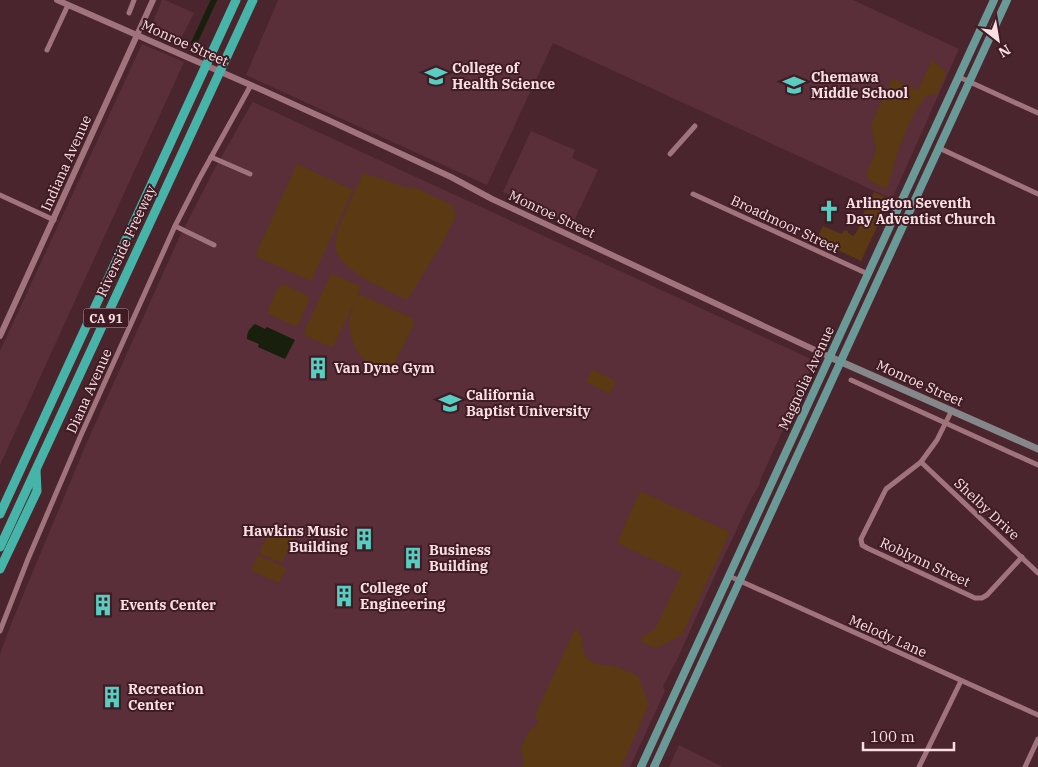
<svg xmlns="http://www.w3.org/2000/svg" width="1038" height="767" font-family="'IBM Plex Serif',serif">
	<rect width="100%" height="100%" fill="#4a252d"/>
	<g fill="#5a2f39">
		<path d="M162 0H165L194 13 179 42 149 32Z"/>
		<path d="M278 0H853L959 49 892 199 553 43 487 185 246 75Z"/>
		<path d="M142 44 184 62 0 465V351Z"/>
		<path d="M253 102 811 359 813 364 761 478 759 486 751 499 711 584 677 660 663 686 665 691 630 767H0V654L13 619 87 442 179 238 215 168 252 103Z"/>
		<path d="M531 131 575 150 572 158 598 170 572 225 503 192Z"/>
		<path d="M679 745 723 767H669Z"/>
	</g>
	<g fill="#5a3913">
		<path d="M932 60 944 70 946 73 937 94 929 95 924 98 912 117 899 148 887 189C879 185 868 183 866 174L876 151 871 124 892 78 918 90Z"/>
		<path d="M297 164 353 190 311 281 255 256Z"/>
		<path d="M363 173 411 189 412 186 452 205 456 215 444 240 407 300C384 288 347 275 335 250L337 231Z"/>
		<path d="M874 192 890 199 861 261 816 240 823 226 842 234 844 230 848 231V233L853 236C858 232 861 224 861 218Z"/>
		<path d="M333 274 359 286 360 289 357 297 362 295 412 318 414 324 388 376C365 367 346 343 350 316 351 311 353 306 355 301L334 345 331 347 306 336 304 332 330 276Z"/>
		<path d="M283 284 308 296 309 300 298 325 294 326 269 314 268 310 279 286Z"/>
		<path d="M592 369 616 381 610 394 586 382Z"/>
		<path d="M640 491 730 532 682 635 656 648 640 641 643 636 655 629 682 573 617 543Z"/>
		<path d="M271 528 293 538 282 563 259 553Z"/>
		<path d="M258 555 286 568 279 583 251 570Z"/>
		<path d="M576 627 583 640 582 646 586 657 594 663 603 665H612L638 676 649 704 621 767H522C525 760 524 756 520 750L530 729 535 727C538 722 538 720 535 715Z"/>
	</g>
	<path fill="#181f0d" d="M255 324 265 329 267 327 295 340 285 359 258 347 259 344 247 339C247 332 249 329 255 324Z"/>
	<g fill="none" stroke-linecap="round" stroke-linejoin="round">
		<path stroke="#181f0d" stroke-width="6" d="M194 43 214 0"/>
		<g stroke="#a1747d" stroke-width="5">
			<path d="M129 13 134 0"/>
			<path d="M47 50 68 5"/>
			<path d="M959 77 1038 113"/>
			<path d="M939 148 1038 194"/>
			<path d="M670 154 695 126"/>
			<path d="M211 157 250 174"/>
			<path d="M693 194 868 274"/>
			<path d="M0 195 54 220"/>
			<path d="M175 226 214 245"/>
			<path d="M851 380 1038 465"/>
			<path d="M952 410 937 440 921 462 886 489 861 539 862 545 867 548 975 598H982L987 595 1022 557"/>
			<path d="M921 462 1038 573"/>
			<path d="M729 576 1038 715"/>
			<path d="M0 631 28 559 81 435 175 226 199 179 251 85"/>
			<path d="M919 767 961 681"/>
			<path d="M1025 767 1038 739"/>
		</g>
		<g stroke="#a1747d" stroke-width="6">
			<path d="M57 0 262 90 328 120 451 177 492 199 830 357"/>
			<path d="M0 336 153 0"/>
		</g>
		<path stroke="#86878a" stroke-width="7" d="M830 357 1038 449"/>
		<g stroke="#6a9a97" stroke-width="8">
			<path d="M641 767 994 0"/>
			<path d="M654 767 1007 0"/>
		</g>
		<g stroke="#46b4a8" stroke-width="9">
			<path d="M0 514 236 0"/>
			<path d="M0 547 253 0"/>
			<path d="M0 569 37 491 36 470"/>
		</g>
	</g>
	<defs>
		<g id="university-bare" transform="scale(1.725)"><path d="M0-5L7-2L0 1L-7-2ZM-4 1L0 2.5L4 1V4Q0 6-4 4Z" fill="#57cec1" stroke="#3f1b24" stroke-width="2.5" paint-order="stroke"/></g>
		<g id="school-bare" transform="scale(1.725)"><path d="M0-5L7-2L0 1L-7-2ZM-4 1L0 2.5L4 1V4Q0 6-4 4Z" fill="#57cec1" stroke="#3f1b24" stroke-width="2.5" paint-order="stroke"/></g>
		<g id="church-bare" transform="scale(1.725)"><path d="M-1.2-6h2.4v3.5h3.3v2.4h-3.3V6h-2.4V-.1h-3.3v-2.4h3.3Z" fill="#57cec1" stroke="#3f1b24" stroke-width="2.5" paint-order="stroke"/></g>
		<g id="building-bare" transform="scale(1.725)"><path d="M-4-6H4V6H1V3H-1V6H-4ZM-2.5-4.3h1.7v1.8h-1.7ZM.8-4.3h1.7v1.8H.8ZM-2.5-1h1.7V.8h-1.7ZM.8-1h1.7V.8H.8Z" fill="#57cec1" stroke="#3f1b24" stroke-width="2.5" paint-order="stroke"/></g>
	</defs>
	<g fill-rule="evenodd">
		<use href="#university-bare" x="436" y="76"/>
		<use href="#school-bare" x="794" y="85"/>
		<use href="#church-bare" x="829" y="211"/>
		<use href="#building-bare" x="318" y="368"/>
		<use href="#university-bare" x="450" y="403"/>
		<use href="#building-bare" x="364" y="539"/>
		<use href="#building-bare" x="413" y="558"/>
		<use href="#building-bare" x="344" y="596"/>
		<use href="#building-bare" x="103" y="605"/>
		<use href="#building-bare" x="112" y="697"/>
	</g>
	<g text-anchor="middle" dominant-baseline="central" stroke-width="4" stroke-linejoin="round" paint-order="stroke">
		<rect fill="#3f1b24" stroke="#c1a4aa" stroke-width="1" x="83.5" y="308.5" width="45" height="19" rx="4"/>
		<g font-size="12" font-weight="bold" fill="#f9dfe4">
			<text x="106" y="318">CA 91</text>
		</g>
		<g font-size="14" fill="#f9dfe4" stroke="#3f1b24">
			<text transform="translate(185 43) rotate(24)">Monroe Street</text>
			<text transform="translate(66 163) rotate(-66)">Indiana Avenue</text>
			<text transform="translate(552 214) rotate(25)">Monroe Street</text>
			<text transform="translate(785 224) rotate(25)">Broadmoor Street</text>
			<text transform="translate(126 241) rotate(-65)">Riverside Freeway</text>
			<text transform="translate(806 378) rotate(-65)">Magnolia Avenue</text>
			<text transform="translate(920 383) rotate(24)">Monroe Street</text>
			<text transform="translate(89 391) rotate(-66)">Diana Avenue</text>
			<text transform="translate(987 509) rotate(43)">Shelby Drive</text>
			<text transform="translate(925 562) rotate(25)">Roblynn Street</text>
			<text transform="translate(888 636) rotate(24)">Melody Lane</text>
		</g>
		<g font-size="14" font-weight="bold" fill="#f9dfe4" stroke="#3f1b24" text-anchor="start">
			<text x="452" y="68">College of<tspan x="452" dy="16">Health Science</tspan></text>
			<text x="811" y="77">Chemawa<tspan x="811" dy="16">Middle School</tspan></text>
			<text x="846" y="203">Arlington Seventh<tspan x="846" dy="16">Day Adventist Church</tspan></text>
			<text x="334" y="368">Van Dyne Gym</text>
			<text x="466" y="395">California<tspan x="466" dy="16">Baptist University</tspan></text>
			<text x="348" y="531" text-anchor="end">Hawkins Music<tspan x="348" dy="16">Building</tspan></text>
			<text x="429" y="550">Business<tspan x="429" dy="16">Building</tspan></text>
			<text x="360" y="588">College of<tspan x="360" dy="16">Engineering</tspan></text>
			<text x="120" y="605">Events Center</text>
			<text x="128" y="689">Recreation<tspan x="128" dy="16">Center</tspan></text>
		</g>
	</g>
	<g transform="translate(998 40) rotate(149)" stroke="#3f1b24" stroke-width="4" paint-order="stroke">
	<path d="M0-4L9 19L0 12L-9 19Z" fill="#f9dfe4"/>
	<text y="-8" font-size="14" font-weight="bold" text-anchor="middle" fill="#f9dfe4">N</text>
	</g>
	<path d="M863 742v8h91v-8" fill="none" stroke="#f9dfe4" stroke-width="2.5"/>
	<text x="870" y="742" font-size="15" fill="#f9dfe4" stroke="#3f1b24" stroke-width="4" paint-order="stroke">100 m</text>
</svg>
